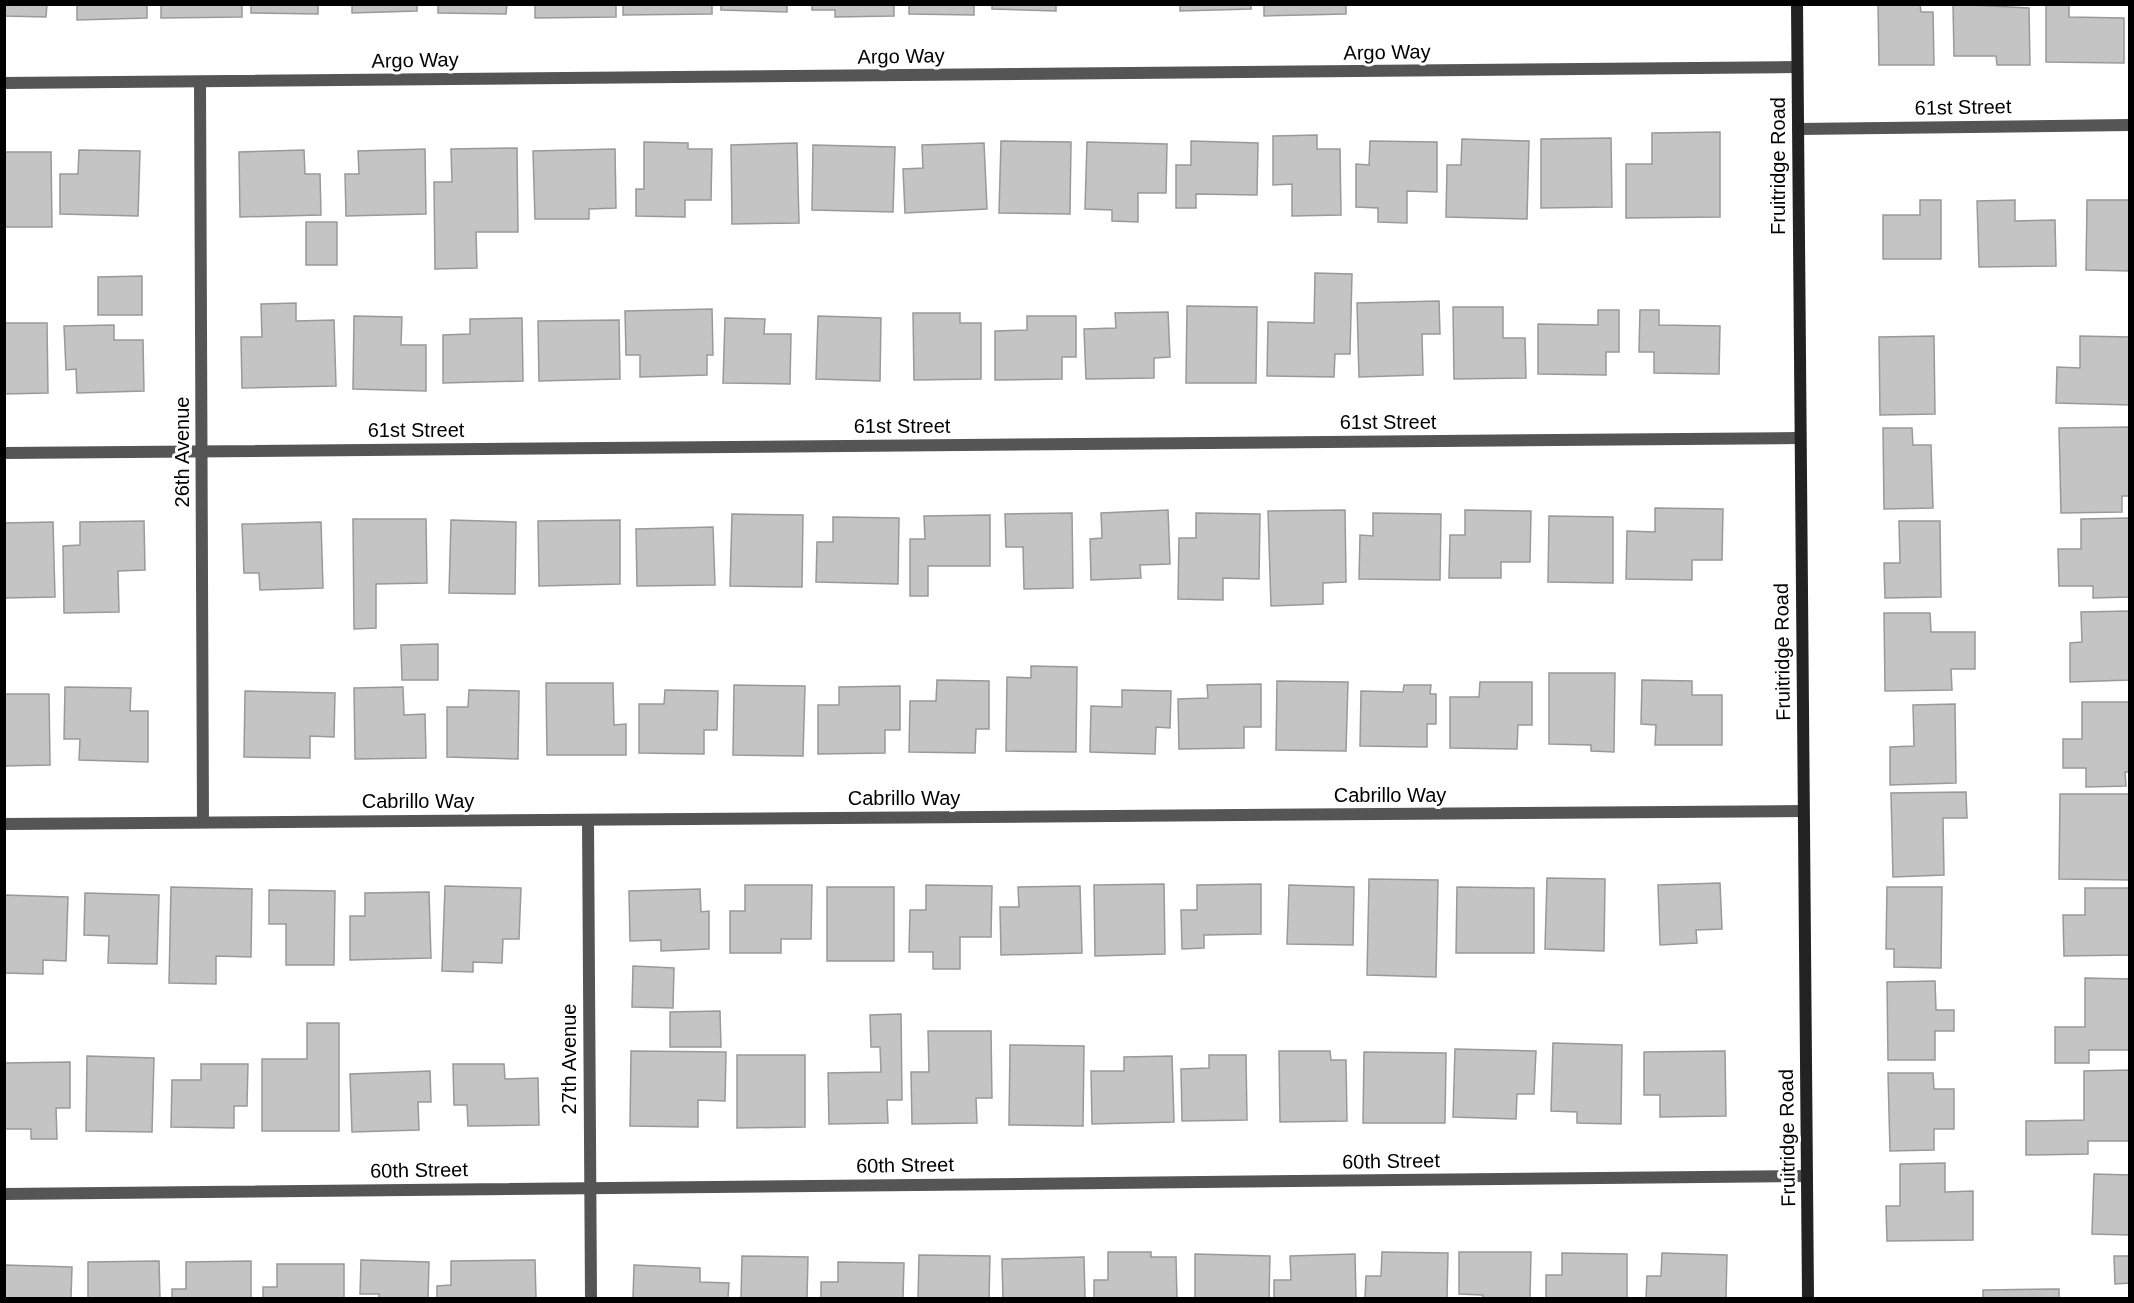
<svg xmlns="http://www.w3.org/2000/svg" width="2134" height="1303" font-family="Arial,sans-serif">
	<rect width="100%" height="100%" fill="#fff"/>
	<g fill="#c4c4c4" stroke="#999" stroke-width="1.5">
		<path d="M4 4H47L46 17 4 16Z"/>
		<path d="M77 4H147V18L77 20Z"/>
		<path d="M161 4H242V17L161 18Z"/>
		<path d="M251 4H318V14L251 13Z"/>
		<path d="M352 4H417V11L352 13Z"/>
		<path d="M438 4H507L506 14 438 13Z"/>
		<path d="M535 4H616V17L535 18Z"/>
		<path d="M623 4H712V14L623 15Z"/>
		<path d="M721 4H787V12L721 10Z"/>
		<path d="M812 4H894V16L835 17V10H812Z"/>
		<path d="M909 4H974V15L909 14Z"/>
		<path d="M992 4H1056V11L992 9Z"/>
		<path d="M1180 4H1251V9L1180 11Z"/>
		<path d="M1264 4H1346V14L1264 16Z"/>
		<path d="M1878 4H1920L1921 12H1933L1934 65H1879Z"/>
		<path d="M1953 4 2029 8 2030 65H1997L1996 56H1954Z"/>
		<path d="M2046 4H2069V17L2124 18V63L2046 62Z"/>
		<path d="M1720 132V217L1626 218V164H1652V133Z"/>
		<path d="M1317 135V149H1340L1341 215 1292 216V184L1273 185V136Z"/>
		<path d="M1611 138 1612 207 1541 208V139Z"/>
		<path d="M1462 139 1529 141 1527 219 1446 217 1447 165H1461Z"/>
		<path d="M1001 141 1071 142 1070 214 999 213Z"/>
		<path d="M1191 141 1258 143 1257 195 1196 194V208H1176V165H1191Z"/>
		<path d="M1370 141 1437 142V192L1407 191V223L1378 222V208L1356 207V164L1369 165Z"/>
		<path d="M644 142 688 143V149H712L711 200H685V217L636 216V189H644Z"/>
		<path d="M1087 142 1167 144 1166 193H1138V222L1112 221V210L1085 209Z"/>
		<path d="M797 143 799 223 732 224 731 145Z"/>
		<path d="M984 143 987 209 905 213 903 169 923 168 922 145Z"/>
		<path d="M813 145 895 147 893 212 812 210Z"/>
		<path d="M517 148 518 232H476L477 268 435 269 434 182H452L451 149Z"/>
		<path d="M425 149 426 214 346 216 345 174H359L358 151Z"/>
		<path d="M615 149 616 208 589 209V219H535L533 151Z"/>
		<path d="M79 150 140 151 138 216 60 214V174H78Z"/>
		<path d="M304 150 305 174H320L321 215 240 217 239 152Z"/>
		<path d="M4 152H51L52 227H4Z"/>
		<path d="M1920 200H1941V259H1883V215H1920Z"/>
		<path d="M2015 200V221L2055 220 2056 266 1979 267 1977 201Z"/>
		<path d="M2087 200H2130V271L2086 270Z"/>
		<rect x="306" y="222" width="31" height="43"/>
		<path d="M1315 273 1352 274 1350 354H1335L1334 377 1267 376 1268 322 1314 323Z"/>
		<path d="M142 276V315H98V277Z"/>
		<path d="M1439 301 1440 334H1422L1423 375 1359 377 1357 303Z"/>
		<path d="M296 303V321L334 320 336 386 242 388 241 337H262L261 304Z"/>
		<path d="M1187 306 1257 307 1256 383H1186Z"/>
		<path d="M1453 307H1503V338H1525L1526 378 1454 379Z"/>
		<path d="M712 309 713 355H707V375L640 377V355H626L625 311Z"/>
		<path d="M1598 310H1619V352H1606V375L1538 374V324L1598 325Z"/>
		<path d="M1640 310H1659V325L1720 326 1719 374 1654 373V352H1639Z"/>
		<path d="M1168 312 1170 357 1154 358V378L1086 379 1084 329 1116 328 1115 313Z"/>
		<path d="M913 313H960V323H981V379L914 380Z"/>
		<path d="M354 316 402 317 401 345H426V391L353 389Z"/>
		<path d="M818 316 881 318 880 381 816 379Z"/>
		<path d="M1027 316H1076V357H1062V379L995 380V331L1027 330Z"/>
		<path d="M522 318 523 381 443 383V335L470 334V319Z"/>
		<path d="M725 318 765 319 764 334H791L790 384 723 383Z"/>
		<path d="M619 320 620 379 539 381 538 321Z"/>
		<path d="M4 323H47L48 393 4 394Z"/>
		<path d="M114 325V340H143L144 391 77 393 76 369 66 370 64 326Z"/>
		<path d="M1934 336 1935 414 1880 415 1879 337Z"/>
		<path d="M2080 336 2130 337V405L2056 403 2057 367 2080 368Z"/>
		<path d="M2130 427V496H2122V512L2061 513 2059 428Z"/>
		<path d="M1883 428H1912L1913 445H1931L1933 508 1884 509Z"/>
		<path d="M1655 508 1723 509 1722 560H1692V580L1626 579 1627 531 1655 532Z"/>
		<path d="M1168 510 1170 564 1140 565 1141 578 1091 580 1090 539 1102 538 1101 513Z"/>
		<path d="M1345 510 1346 582 1323 583V604L1271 606 1268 511Z"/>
		<path d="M1465 510 1531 511 1530 562H1501V578H1449L1450 535H1465Z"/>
		<path d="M1072 513 1073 588 1024 589 1023 547H1006L1005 514Z"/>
		<path d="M1196 513 1260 514 1259 579 1223 578V600L1178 599 1179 538H1196Z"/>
		<path d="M1373 513 1441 514 1440 580 1359 579 1360 535 1373 536Z"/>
		<path d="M732 514 803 515 802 587 730 586Z"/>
		<path d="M990 515V566H928V596H910V539H925L924 516Z"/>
		<path d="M1549 516 1613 517V583L1548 582Z"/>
		<path d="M833 517 899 518 898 584 816 582 817 542H833Z"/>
		<path d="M2130 518V597L2093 598V586H2059L2058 549H2081V519Z"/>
		<path d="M353 519H426L427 583 376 584V628L354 629Z"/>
		<path d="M451 520 516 522 515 594 449 593Z"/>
		<path d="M620 520V584L539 586 538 521Z"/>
		<path d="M144 521 145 570 118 571 119 612 64 613 63 546 80 545V522Z"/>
		<path d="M1899 521H1940L1941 597 1885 598 1884 563H1900Z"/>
		<path d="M53 522 55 597 4 598V523Z"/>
		<path d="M321 522 323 588 260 590 259 573H244L242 524Z"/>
		<path d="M713 527 715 585 637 586 636 529Z"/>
		<path d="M2130 611V680L2070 682V643L2082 642 2081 612Z"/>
		<path d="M1884 613H1930L1931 632H1975V669H1951L1952 690 1885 691Z"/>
		<path d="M438 644V680H402L401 645Z"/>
		<path d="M1031 666 1077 667 1076 752 1006 751 1007 677 1031 678Z"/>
		<path d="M1549 673H1615L1614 752 1591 751V745L1549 744Z"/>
		<path d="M937 680 989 681V729H976L975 753 909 752 910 701H936Z"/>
		<path d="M1642 680 1692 681V695H1722V745H1655L1656 725 1641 724Z"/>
		<path d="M1277 681 1348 682 1346 751 1276 750Z"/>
		<path d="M1480 682H1532V725H1518L1517 749 1450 748V697H1479Z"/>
		<path d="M546 683H613L614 725 626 724V755H547Z"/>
		<path d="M1261 684V727H1244V748L1179 749 1178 699 1208 698 1207 685Z"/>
		<path d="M734 685 805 686 803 756 733 755Z"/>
		<path d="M1404 685H1431L1430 694H1436V724H1427V747L1360 746 1361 691 1403 692Z"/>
		<path d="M900 686V730H885V753L818 754V705H839V687Z"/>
		<path d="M65 687 131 688 130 711H148V762L79 760 80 739H64Z"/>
		<path d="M403 687 404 715 425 714 426 758 355 759 354 688Z"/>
		<path d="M469 690 519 691 518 759 447 757V707H468Z"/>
		<path d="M665 690 718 691 717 730H704V754L639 753V704H664Z"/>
		<path d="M1122 690 1171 691 1170 728 1156 727 1155 754 1090 752 1091 706 1122 707Z"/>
		<path d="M245 691 335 693 334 737 310 736V758L244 757Z"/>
		<path d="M4 694H49L50 765 4 766Z"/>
		<path d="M2082 702H2130V772H2125L2126 786 2086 787V768H2063V739H2082Z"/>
		<path d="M1955 704 1956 783 1890 785V747L1914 746 1913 705Z"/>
		<path d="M1966 792 1967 818H1943L1944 875 1893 877 1891 793Z"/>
		<path d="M2060 794H2130V880L2059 879Z"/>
		<path d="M1547 878 1605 879 1604 951 1545 949Z"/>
		<path d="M1369 879 1438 880 1436 977 1367 975Z"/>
		<path d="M1720 883 1722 929 1696 930 1697 943 1660 945 1658 885Z"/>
		<path d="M1164 884 1165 954 1095 956 1094 885Z"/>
		<path d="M1261 884V934L1204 935V948L1182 949 1181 910H1197V885Z"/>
		<path d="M745 885H812L811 939H781V953H730V911H745Z"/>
		<path d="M926 885 992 886 991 937H960V969H933V952H909L910 910H926Z"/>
		<path d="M1289 885 1354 887 1353 945 1287 944Z"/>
		<path d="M445 886 521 888 519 939H503L502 963 473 962V972L442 971Z"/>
		<path d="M1080 886 1082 953 1001 955 1000 907H1019L1018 887Z"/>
		<path d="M171 887 252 889 251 957 216 956V984L169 983Z"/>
		<rect x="827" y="887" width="67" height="74"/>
		<path d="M1457 887 1534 888V953H1456Z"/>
		<path d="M1887 887H1942L1941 968 1894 967V949H1886Z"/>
		<path d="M2085 888H2130V955L2064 956 2063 915H2085Z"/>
		<path d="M700 889 701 912 709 911V949L661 951V940L630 941 629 891Z"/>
		<path d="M269 890 335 891 334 965H286V924H269Z"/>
		<path d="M429 892 431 958 350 960V916H365V893Z"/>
		<path d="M85 893 159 895 157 964 108 963 109 936 84 935Z"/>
		<path d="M4 895 68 897 66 961 43 960V974L4 973Z"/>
		<path d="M633 966 674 968 673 1008 632 1007Z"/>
		<path d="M2085 978 2130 979V1050H2089V1063H2055V1027H2085Z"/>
		<path d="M1935 981 1936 1010H1954V1031H1935V1060H1888L1887 982Z"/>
		<path d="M720 1011 721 1047H670V1012Z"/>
		<path d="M901 1014 902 1100H887L888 1123 829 1124 828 1073 881 1072 880 1047H871L870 1015Z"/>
		<path d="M307 1023H339V1131H262V1059H307Z"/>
		<path d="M928 1031H991L992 1098H976L977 1123 912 1124 911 1072H929Z"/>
		<path d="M1553 1043 1622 1045 1621 1124 1577 1123V1112L1551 1111Z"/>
		<path d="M1010 1045 1084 1046 1083 1126 1009 1125Z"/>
		<path d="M1455 1049 1536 1051 1534 1094H1517L1516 1119 1453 1117Z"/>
		<path d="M631 1051 726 1052 725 1101 698 1100V1127L630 1126Z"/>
		<path d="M1279 1051H1330L1331 1060H1346L1347 1121 1280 1122Z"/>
		<path d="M1725 1051 1726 1116 1660 1117V1095H1644V1052Z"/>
		<path d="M1364 1052 1446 1053 1445 1123H1363Z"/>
		<path d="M737 1055H805V1127L737 1128Z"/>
		<path d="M1209 1055H1246L1247 1120 1182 1121 1181 1069 1209 1068Z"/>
		<path d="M87 1056 154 1058 152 1132 86 1131Z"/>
		<path d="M1172 1056 1174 1122 1092 1124 1091 1071H1124V1057Z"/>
		<path d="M70 1062V1108H56L57 1139H31V1129H4V1063Z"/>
		<path d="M201 1064H248L247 1106H234V1128L171 1127 172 1080H201Z"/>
		<path d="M453 1064H504L505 1079 538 1078 539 1125 468 1126 467 1105H454Z"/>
		<path d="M2130 1070V1141H2088V1154L2026 1155V1121L2084 1120V1071Z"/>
		<path d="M430 1071 431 1102H418L419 1130 352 1132 350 1074Z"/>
		<path d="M1888 1073H1933L1934 1089H1954V1129H1934V1150L1890 1151Z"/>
		<path d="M1945 1163V1192L1973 1191V1240L1887 1241 1886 1206H1900V1164Z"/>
		<path d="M2094 1174 2130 1175V1235L2092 1234Z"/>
		<path d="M1108 1252H1151V1257H1176L1177 1298H1094V1280H1108Z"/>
		<path d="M1382 1252 1448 1253 1447 1298H1365L1366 1276H1381Z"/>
		<path d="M1459 1252H1531L1530 1298H1483V1295L1459 1294Z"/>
		<path d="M1562 1253 1627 1254V1298H1546V1275H1562Z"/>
		<path d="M1662 1253 1727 1255 1726 1298H1646L1647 1276H1661Z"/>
		<path d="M1195 1254 1270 1256 1269 1298H1195Z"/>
		<path d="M1355 1254 1356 1298H1274V1280H1291L1290 1256Z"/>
		<path d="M919 1255 990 1256 989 1298H918Z"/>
		<path d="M742 1256 808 1257 807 1298H741Z"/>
		<path d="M2114 1256H2130V1283L2115 1284Z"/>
		<path d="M1084 1257 1085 1298H1003L1002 1259Z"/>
		<path d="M361 1260 429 1262 428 1298H379V1294H360Z"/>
		<path d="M535 1260 536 1298H437V1286L451 1285V1261Z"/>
		<path d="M159 1261 160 1298H88V1262Z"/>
		<path d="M251 1261V1298H172V1289H186V1262Z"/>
		<path d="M838 1262 904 1263 903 1298H821V1282H838Z"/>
		<path d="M277 1264H344V1298H263V1287H277Z"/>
		<path d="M5 1265 72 1267 71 1298H4Z"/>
		<path d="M634 1265 700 1268V1282L729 1283 728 1298H633Z"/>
		<path d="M2059 1289V1298H1983V1290Z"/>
	</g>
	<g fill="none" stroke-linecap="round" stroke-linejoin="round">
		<g stroke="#555" stroke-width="12">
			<path d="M200 82 203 822"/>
			<path d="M4 83 1797 67"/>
			<path d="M1798 129 2130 125"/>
			<path d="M4 453 1800 438"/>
			<path d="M588 820 591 1298"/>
			<path d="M4 824 1803 811"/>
			<path d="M4 1194 1807 1176"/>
		</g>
		<path stroke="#222" stroke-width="12" d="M1797 4 1808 1298"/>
	</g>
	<g text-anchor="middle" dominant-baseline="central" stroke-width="6" stroke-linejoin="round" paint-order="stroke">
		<g font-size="20" fill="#000" stroke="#fff">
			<text transform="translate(1387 52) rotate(-1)">Argo Way</text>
			<text transform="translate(901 56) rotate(-1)">Argo Way</text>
			<text transform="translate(415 60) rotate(-1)">Argo Way</text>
			<text transform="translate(1963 107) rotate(-1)">61st Street</text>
			<text transform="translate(1778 166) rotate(-90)">Fruitridge Road</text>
			<text x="1388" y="422">61st Street</text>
			<text x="902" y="426">61st Street</text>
			<text x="416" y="430">61st Street</text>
			<text transform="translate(182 452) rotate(-90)">26th Avenue</text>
			<text transform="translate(1782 652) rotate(-91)">Fruitridge Road</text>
			<text x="1390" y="795">Cabrillo Way</text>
			<text x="904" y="798">Cabrillo Way</text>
			<text x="418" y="801">Cabrillo Way</text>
			<text transform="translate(569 1059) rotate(-90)">27th Avenue</text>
			<text transform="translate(1787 1138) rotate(-91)">Fruitridge Road</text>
			<text transform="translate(1391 1161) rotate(-1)">60th Street</text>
			<text transform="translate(905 1165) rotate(-1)">60th Street</text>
			<text transform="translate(419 1170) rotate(-1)">60th Street</text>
		</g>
	</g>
	<rect width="2134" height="1303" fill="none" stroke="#000000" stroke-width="12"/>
</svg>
